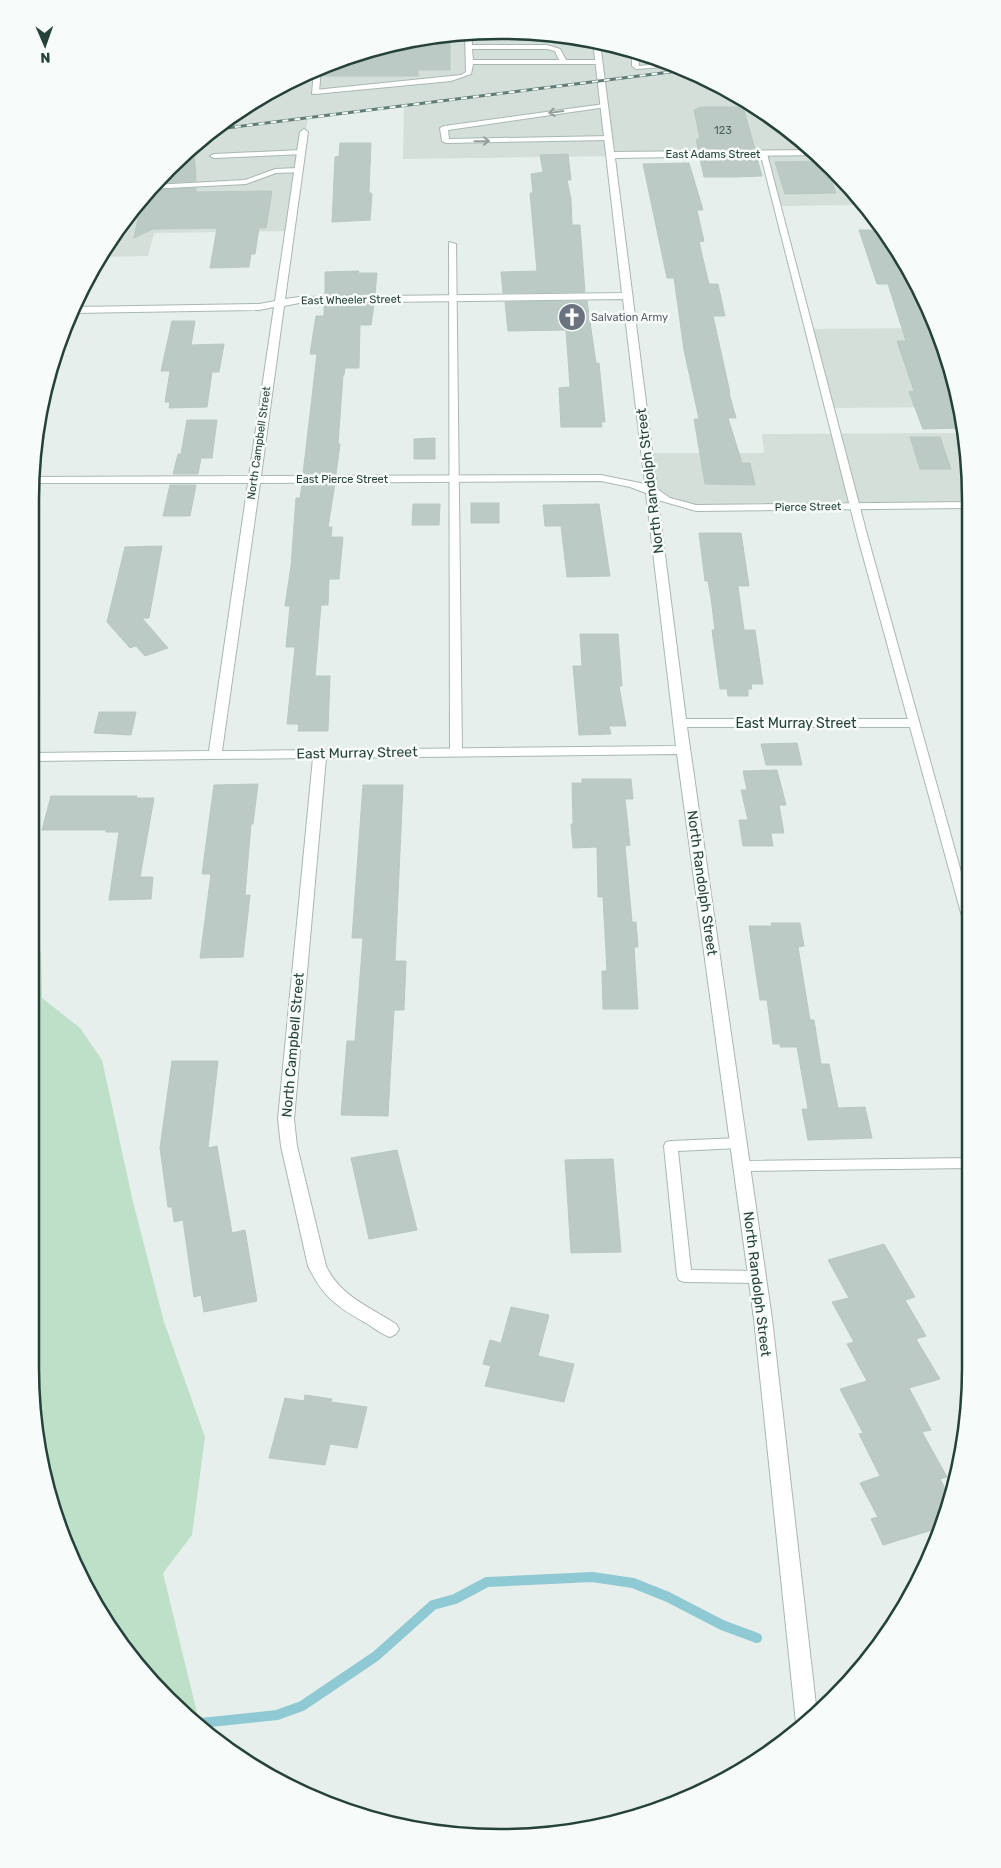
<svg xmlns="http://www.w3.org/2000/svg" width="1001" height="1868" font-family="Rubik,sans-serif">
	<rect width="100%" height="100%" fill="#e6efeb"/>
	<g fill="#d4dfda">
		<path d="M469 31 562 34 651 55 735 93 811 147 862 205 776 206 762 154 403 159 404 106 454 99 213 128 292 79 378 46Z"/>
		<path d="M308 118 290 231 154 233 148 256 99 257 147 190 211 130Z"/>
		<path d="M936 328 946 349 960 407 828 408 808 329Z"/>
		<path d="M966 433 967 505 696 508 658 496 647 453H764L762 434Z"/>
	</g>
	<path fill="#bfe0c8" d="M30 938 41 952 42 998 80 1028 102 1060 133 1202 164 1322 205 1437 192 1535 163 1573 199 1721 127 1654 55 1519 30 1367Z"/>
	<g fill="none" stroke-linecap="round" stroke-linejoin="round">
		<path stroke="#8ec9d4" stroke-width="10" d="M201 1723 277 1715 302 1706 376 1656 433 1605 455 1599 487 1582 592 1577 633 1583 668 1597 722 1625 757 1638"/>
	</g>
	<g fill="#bbcac4" stroke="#b8c9c2">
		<path d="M417 40H450V70H418V76H322L323 67 378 46Z"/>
		<path d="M701 107H743L755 149H698L696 139H700L694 110Z"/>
		<path d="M340 143H371L369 192 372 194 370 220 332 222 335 157 339 156Z"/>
		<path d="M194 146 196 181 155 183 178 161Z"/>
		<path d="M568 154 571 180H567L571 199 572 225H580L585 292 503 293 501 272 537 271 530 193H533L531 174 543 172 540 155Z"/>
		<path d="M757 158 762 176 733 177H704L700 159Z"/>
		<path d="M824 161 836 193 785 194 775 162Z"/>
		<path d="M689 163 703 210H697L704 241 699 242 709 284H718L725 316H713L730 393H729L736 418H728L742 463H750L755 485 705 484 694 419H699L684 350 674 278H667L643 164Z"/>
		<path d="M196 188V192L272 191 266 228H259L255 254H251L249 267 210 268 217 228 153 229 134 238 140 208 137 204 147 190Z"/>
		<path d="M859 230H884L892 239 946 349 964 428 923 429 909 392 914 391 897 341H906L888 284H877Z"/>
		<path d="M359 271 358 273H377L375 294 325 295V272Z"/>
		<path d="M587 301 596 363H599L605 422H601L602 427H561L559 388 570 387 566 330 508 331 505 302Z"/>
		<path d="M374 304 371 325H360L359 368H345L344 375H343L338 444H340L336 474H303L317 354H310L316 316H324V305Z"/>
		<path d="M172 321H195L191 345 224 344 219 372H212L207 407 169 408 170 402H165L170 371H161Z"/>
		<path d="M187 420H217L212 458H201L198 474H173L178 454H181Z"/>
		<path d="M910 437H940L951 469H920Z"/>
		<path d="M435 438V459H414V439Z"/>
		<path d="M335 484 328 527H332L331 537H343L339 579H329L328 605H321L315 676H330L328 731H298L299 724H287L295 647H286L290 606H285L291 566 296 498H300L302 485Z"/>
		<path d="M170 485H196L190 516H163Z"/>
		<rect x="471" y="503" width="28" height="20"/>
		<path d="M413 504H440L439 525H412Z"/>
		<path d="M599 504 610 576 567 577 561 526H545L543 505Z"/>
		<path d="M699 533H741L749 586H738L744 630H755L763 684H751L752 689H748V696H728L727 689H720L712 630H715L711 598 708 581H705Z"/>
		<path d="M162 546 149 618H142L168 648 145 656 136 646 130 648 107 622 125 547Z"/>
		<path d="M580 634H618L622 686H619L626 726H609L611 734 579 735 573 666H582Z"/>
		<path d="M99 712H136L131 735 94 733Z"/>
		<path d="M797 743 802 765H766L761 744Z"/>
		<path d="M777 770 786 805H779L784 833H771L773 846H743L739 820H748L741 790H747L743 771Z"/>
		<path d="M582 779H631L633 799H625L630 845 625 846 632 922H636L638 947H634L638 1009H603L602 971H607L603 897H598L597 847 573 848 571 824H573L572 783H582Z"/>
		<path d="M258 784 253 824H251L245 895H250L243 957 200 958 211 874H202L214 785Z"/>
		<path d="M363 785H403L395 961H406L404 1010H394L388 1116 341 1115 347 1041H355L363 938H352Z"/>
		<path d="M51 796H137L136 798H154L140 877H153L151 899 109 900 119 832H106V830H42Z"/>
		<path d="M771 923H800L804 946 798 947 810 1020H814L821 1064H829L838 1108 865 1107 872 1138 808 1140 802 1109H808L797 1047H780V1044H773L767 1000H760L749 926H772Z"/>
		<path d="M172 1061H218L208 1148 217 1146 232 1233 245 1230 257 1301 204 1312 201 1295 194 1297 183 1220 174 1222 172 1207H168L160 1148Z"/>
		<path d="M397 1150 417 1230 369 1239 351 1158Z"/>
		<path d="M613 1159 621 1252 571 1253 565 1160Z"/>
		<path d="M884 1244 915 1297 905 1300 926 1336 916 1339 940 1379 909 1388 931 1430 922 1432 947 1477 940 1479 951 1500 939 1528 883 1545 871 1519 878 1517 860 1483 880 1476 859 1434 863 1433 840 1389 867 1381 847 1344 854 1342 832 1302 849 1298 828 1260Z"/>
		<path d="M511 1307 549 1315 538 1356 574 1364 564 1402 485 1386 491 1366 483 1364 490 1340 501 1343Z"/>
		<path d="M305 1395 332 1399 331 1402 367 1407 357 1448 330 1444 325 1465 269 1458 285 1398 304 1401Z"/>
	</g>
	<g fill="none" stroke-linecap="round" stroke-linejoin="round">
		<g stroke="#a8b8b2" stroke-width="2">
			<g id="service">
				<path d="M471 31 472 45H547L560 49 566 60H598L601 62 598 64H473L471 74 451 81 315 94 312 92 315 90 461 75 466 72 465 32ZM472 49H547L555 51 559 60H473Z"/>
				<path d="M632 50 638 52 639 66 670 63 677 66 636 69 632 66Z"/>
				<path d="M604 104 606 105V107L448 130 449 139 611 136 612 138 608 140 446 143 442 141 440 128 444 126Z"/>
				<path d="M301 150H304V154L214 158 210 156 214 154Z"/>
				<path d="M760 152 767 154 868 538 968 897 969 924 963 920 858 538Z"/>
				<path d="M298 168H301V172L276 173 246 184 148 189 153 185 245 180 275 169Z"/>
				<path d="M449 242 456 244 462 752 456 756 450 752Z"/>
				<path d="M738 1138 743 1139 745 1143 743 1147 738 1148 678 1151 691 1270 758 1271 763 1273 765 1277 763 1281 758 1283 684 1282 679 1280 677 1276 664 1146 666 1142 671 1141Z"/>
				<path d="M969 1158V1168L741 1171 736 1170 734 1166 736 1162 741 1161Z"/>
			</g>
		</g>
		<g stroke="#a8b8b2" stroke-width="2">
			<g id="minor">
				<path d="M593 41 600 43 614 152 814 150 818 155 615 158 657 489 670 498 696 505 967 502V508L696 511 658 500 686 719H912L919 723 912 727H687L772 1319 817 1714 811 1721 799 1729 796 1723 754 1319 677 754 326 758 294 1119 297 1146 326 1266C340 1296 370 1307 396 1324L399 1329 396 1334 390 1337C381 1334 374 1328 366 1323 337 1307 323 1297 308 1266L281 1146 278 1119 313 758 31 761V753L209 751 248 483H31V477L249 476 274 307 259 310 73 313 76 307 259 304 275 301 300 132 304 129 308 132 285 299 299 297 622 293ZM623 299 645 484 601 475 261 476 284 306 299 303ZM601 481 630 487 646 493 676 746 222 751 260 483Z"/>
				<path d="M321 68 319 92 312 94 314 71Z"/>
			</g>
		</g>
		<g stroke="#c2cac8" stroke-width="2">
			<path id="trunk" d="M469 31H482L478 33 464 32Z"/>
		</g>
		<use href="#service" fill="#fff" fill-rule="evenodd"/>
		<use href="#minor" fill="#fff" fill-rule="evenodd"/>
		<use href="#trunk" fill="#4c8a7c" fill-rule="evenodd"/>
		<g stroke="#5f7d75" stroke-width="3">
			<path id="rail" d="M211 130 686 70"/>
		</g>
		<use href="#rail" stroke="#f7fbf9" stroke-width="2" stroke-dasharray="6" stroke-linecap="butt"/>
	</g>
	<defs><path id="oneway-shaft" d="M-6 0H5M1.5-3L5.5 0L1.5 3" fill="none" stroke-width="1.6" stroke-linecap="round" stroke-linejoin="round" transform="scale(1.25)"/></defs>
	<g stroke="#92a09c">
		<use href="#oneway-shaft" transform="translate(556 112) rotate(172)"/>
		<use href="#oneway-shaft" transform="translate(482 141) rotate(-1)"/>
	</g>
	<defs>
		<g id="church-disc" transform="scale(1.4375)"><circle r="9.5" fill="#6b7280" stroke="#f7fbf9"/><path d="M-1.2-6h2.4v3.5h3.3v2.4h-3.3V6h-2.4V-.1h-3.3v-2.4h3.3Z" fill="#fff"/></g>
	</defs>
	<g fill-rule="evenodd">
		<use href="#church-disc" x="572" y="317"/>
	</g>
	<g text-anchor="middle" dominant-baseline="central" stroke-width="5" stroke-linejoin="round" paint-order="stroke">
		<g font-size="11" fill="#4a645c">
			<text x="723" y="130">123</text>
		</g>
		<g font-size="11" fill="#24423a" stroke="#f7fbf9">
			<text x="713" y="154">East Adams Street</text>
			<text transform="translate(351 300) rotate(-1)">East Wheeler Street</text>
			<text transform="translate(259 443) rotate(-82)">North Campbell Street</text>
			<text x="342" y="479">East Pierce Street</text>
			<text transform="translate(808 507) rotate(-1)">Pierce Street</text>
		</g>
		<g font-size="11" fill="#5b616d" stroke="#f7fbf9" text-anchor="start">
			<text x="591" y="317">Salvation Army</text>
		</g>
		<g font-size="14" fill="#24423a" stroke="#f7fbf9">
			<text transform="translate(650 481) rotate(-97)">North Randolph Street</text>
			<text x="796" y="723">East Murray Street</text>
			<text transform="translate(357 753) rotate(-1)">East Murray Street</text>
			<text transform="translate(702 883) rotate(82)">North Randolph Street</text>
			<text transform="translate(293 1045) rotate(-85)">North Campbell Street</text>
			<text transform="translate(757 1284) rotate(83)">North Randolph Street</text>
		</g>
	</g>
	<path d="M0 0H1001V1868H0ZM500 39H501A461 461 0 0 1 962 500V1368A461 461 0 0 1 501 1829H500A461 461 0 0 1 39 1368V500A461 461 0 0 1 500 39Z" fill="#f7fbf9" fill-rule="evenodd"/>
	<path fill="none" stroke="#24423a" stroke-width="2.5" d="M500 39H501A461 461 0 0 1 962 500V1368A461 461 0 0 1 501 1829H500A461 461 0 0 1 39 1368V500A461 461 0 0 1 500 39Z"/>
	<g transform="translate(45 45) rotate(178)" stroke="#f7fbf9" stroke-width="4" paint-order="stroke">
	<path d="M0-4L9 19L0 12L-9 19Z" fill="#24423a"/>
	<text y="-8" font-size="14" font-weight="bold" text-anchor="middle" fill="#24423a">N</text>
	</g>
</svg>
